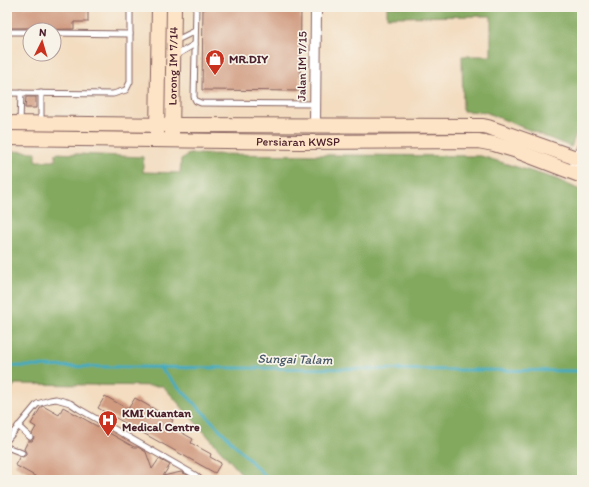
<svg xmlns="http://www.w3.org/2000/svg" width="589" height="487" font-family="Itim,sans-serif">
	<rect width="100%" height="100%" fill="#f7f3e8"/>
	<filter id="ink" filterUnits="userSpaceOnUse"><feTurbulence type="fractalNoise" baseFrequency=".025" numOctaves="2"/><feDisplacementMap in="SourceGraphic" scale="8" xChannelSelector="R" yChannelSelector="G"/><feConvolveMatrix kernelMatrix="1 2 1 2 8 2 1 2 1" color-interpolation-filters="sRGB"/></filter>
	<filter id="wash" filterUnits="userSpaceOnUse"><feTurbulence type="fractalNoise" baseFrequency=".012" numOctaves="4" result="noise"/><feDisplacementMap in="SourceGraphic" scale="16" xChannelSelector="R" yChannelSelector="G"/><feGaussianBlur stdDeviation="0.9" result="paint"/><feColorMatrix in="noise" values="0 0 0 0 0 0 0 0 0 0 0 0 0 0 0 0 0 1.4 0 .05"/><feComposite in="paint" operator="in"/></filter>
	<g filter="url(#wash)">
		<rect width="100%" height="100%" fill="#f3dcbf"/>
		<g fill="#83a95f" stroke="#666445">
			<path d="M387 7H582V119L571 147 485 112 463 111 462 56H491V16L387 17Z"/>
			<path d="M7 151 36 152V161H55L56 153 143 157V172L180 173 181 159 189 154 481 156 556 179 582 191V480H247L163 386 15 384 7 395Z"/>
		</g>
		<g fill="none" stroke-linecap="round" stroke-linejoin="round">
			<g stroke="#42abc2" stroke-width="3">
				<path d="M7 366 582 371"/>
				<path d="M160 368 269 480"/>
			</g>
		</g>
		<g id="blocks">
			<g fill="#d09a7f">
				<path d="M7 7H88V22H74V29L33 30 30 28H7Z"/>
				<path d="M203 7H301L300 91 202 90Z"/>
				<path d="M26 97H36V108H25Z"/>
				<path d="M105 396 128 409 135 398 173 420 170 426 193 439 191 443 211 454 210 457 221 463 215 473 98 408Z"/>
				<path d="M43 406 59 415 63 407 134 447H138L146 452 152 469 159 459 170 465 163 476 181 472 188 475 189 480H42L15 465 20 456 23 457 26 455V452L24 449 28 441H32L34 438 32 434 36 427 31 424 41 407Z"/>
			</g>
		</g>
	</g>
	<g filter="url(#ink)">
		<use href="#blocks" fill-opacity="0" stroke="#85615f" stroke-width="1"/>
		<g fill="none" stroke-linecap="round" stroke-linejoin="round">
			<g stroke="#85615f" stroke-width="7">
				<g id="lane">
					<path d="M196 7 194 97 196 101 201 103 315 104"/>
					<path d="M7 32H30"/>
					<path d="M54 33 130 34"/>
					<path d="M175 41 195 31"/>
					<path d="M175 56 195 44"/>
					<path d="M7 93 113 94 126 90 130 82V7"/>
					<path d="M20 122 21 93"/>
					<path d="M41 122V93"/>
					<path d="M18 426 30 437"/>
					<path d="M7 440 37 404 50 400 56 399 70 403 79 409 195 475 201 480"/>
					<path d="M7 447 22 453"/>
				</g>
			</g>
			<g stroke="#85615f" stroke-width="12">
				<g id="street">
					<path d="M315 126 316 7"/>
					<path d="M575 165 582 148"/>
				</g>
			</g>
			<g stroke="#85615f" stroke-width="16">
				<g id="secondary">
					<path d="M7 123 172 125 483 126 488 127 582 160"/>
					<path d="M157 133 159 7"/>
					<path id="s1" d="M172 135 174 7"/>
					<path id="s2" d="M7 138 300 142 478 141 494 144 514 150 582 176"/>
				</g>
			</g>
			<use href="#lane" stroke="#fff" stroke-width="5"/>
			<use href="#street" stroke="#fff" stroke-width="10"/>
			<use href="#secondary" stroke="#fee4c6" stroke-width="14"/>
		</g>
	</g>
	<defs>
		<g id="shop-pin" transform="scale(1)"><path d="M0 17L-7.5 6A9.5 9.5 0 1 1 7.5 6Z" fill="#c8321e" stroke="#f7f3e8"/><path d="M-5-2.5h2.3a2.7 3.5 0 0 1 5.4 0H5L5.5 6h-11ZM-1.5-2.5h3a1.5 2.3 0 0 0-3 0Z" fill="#fff"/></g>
		<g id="hospital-pin" transform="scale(1)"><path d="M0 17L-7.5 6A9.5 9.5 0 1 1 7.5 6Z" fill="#c8321e" stroke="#f7f3e8"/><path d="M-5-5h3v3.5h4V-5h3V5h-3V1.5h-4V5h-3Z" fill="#fff"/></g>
	</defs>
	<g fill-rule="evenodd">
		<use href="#shop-pin" x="215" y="59"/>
		<use href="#hospital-pin" x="108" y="420"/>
	</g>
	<g text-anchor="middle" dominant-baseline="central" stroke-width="3.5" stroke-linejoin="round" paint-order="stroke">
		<g font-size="12" font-weight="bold" fill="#4a1f2b" stroke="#f7f3e8" text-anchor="start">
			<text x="229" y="59">MR.DIY</text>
			<text x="122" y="413">KMI Kuantan<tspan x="122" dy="14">Medical Centre</tspan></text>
		</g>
		<g font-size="12" fill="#4a1f2b" stroke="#f7f3e8">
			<text stroke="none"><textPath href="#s1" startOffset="69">Lorong IM 7/14</textPath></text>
			<text transform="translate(302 66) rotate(-89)">Jalan IM 7/15</text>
			<text stroke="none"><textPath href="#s2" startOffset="291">Persiaran KWSP</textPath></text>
		</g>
		<g font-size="13" font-style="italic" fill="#475767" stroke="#f7f3e8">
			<text transform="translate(295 359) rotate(1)">Sungai Talam</text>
		</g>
	</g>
	<rect width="589" height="487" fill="none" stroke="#f7f3e8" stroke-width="24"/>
	<g transform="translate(42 42) rotate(5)"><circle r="19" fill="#f7f3e8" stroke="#b29e9c"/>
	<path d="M0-3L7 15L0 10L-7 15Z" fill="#c8321e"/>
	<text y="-6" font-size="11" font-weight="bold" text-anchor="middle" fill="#4a1f2b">N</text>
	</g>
</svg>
